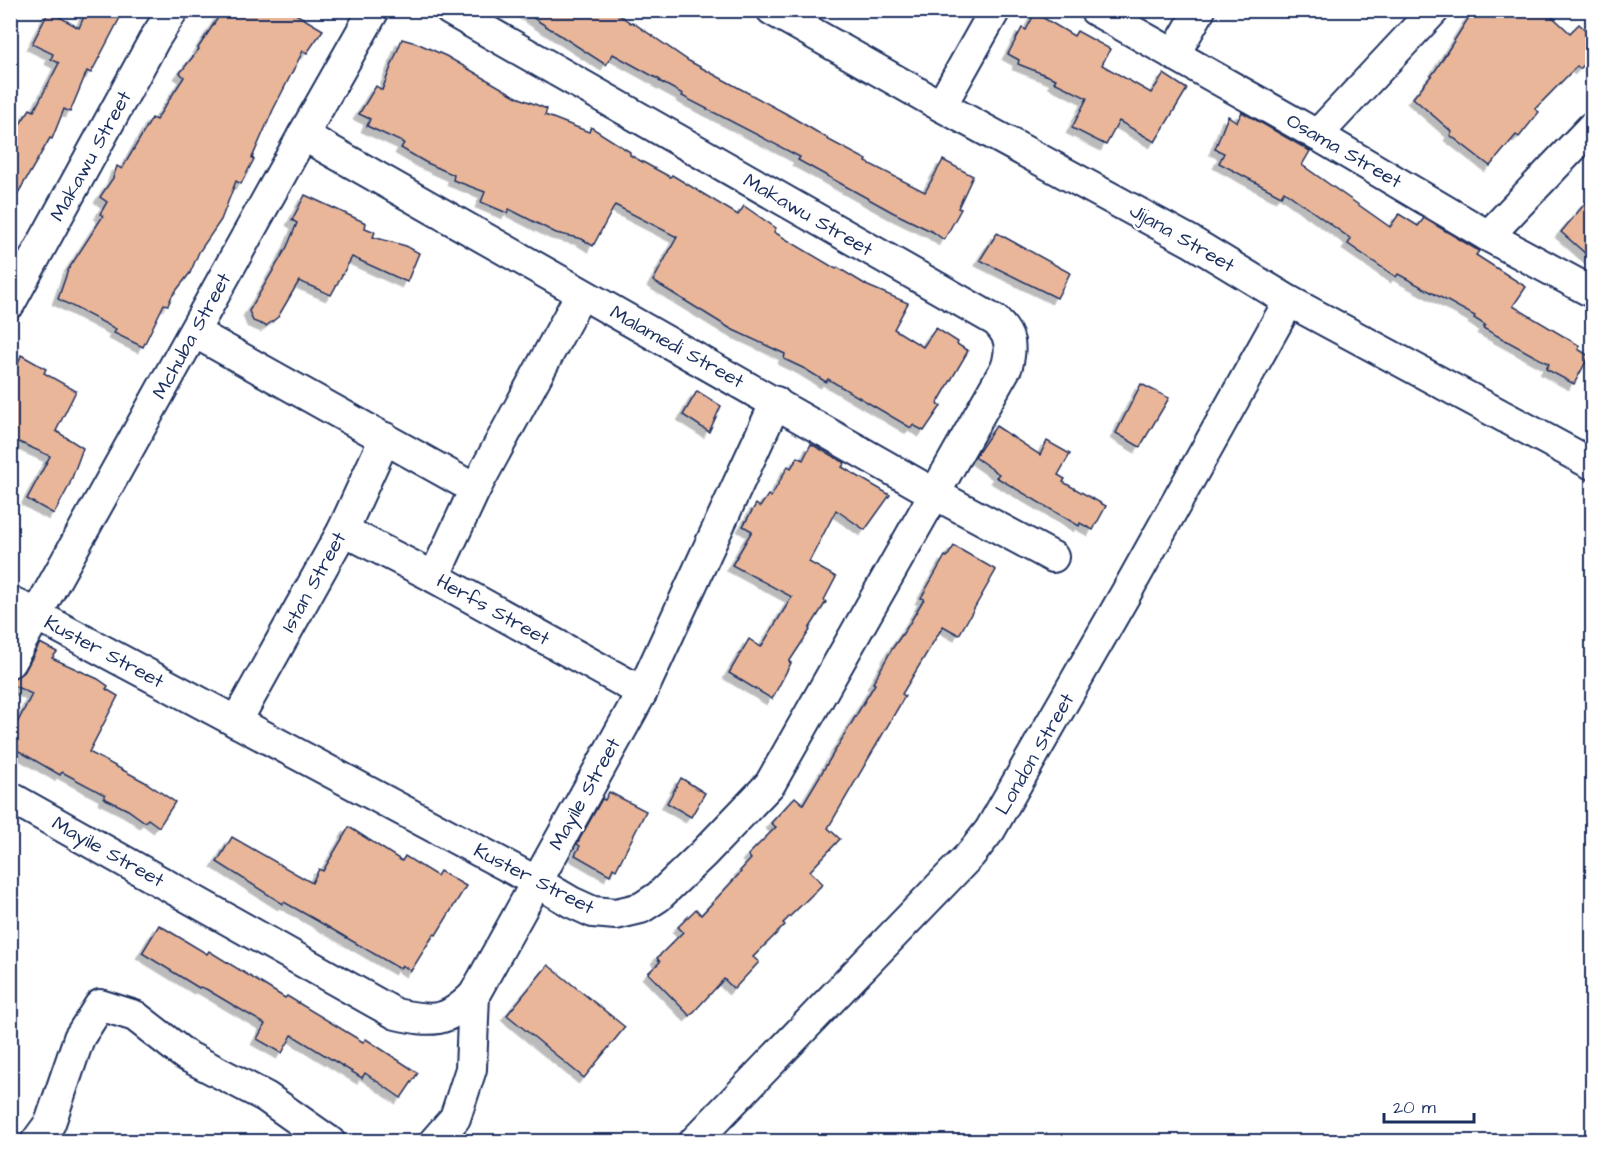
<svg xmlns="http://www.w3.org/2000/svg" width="1603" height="1152" font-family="'Architects Daughter',sans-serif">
	<defs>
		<filter id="shadow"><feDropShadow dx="-5.5" dy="5.5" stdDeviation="0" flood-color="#0004"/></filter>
	</defs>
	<rect width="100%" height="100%" fill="#fff"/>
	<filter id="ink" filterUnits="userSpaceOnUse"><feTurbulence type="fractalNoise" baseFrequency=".0167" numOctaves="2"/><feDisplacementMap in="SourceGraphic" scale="12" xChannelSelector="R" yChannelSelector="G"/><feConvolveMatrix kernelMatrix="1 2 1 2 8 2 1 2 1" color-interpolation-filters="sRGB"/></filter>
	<g filter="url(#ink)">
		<g fill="#e9b69a" stroke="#1b2f5e" stroke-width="1.5" filter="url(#shadow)">
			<path d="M87 10H124L91 73 87 71 70 112 64 109 52 139 50 138 10 207V139L30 109 34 111 59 63 51 59 53 54 32 44 49 11 79 28Z"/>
			<path d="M223 10H289L323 30 307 53 303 51 273 110 252 158 254 159 241 184 236 181 221 220 199 252 190 273 172 296 168 305 164 304 143 347 114 333 116 329 58 299 68 270 103 216 100 214 107 202 100 197 113 178 117 166 122 169 152 118 156 120 184 77 180 73 199 49 198 48Z"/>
			<path d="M521 10H612L631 23 632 22 689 61 785 113 827 138V139L867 160 866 162 925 192 943 160 973 176 958 208 961 209 944 240 933 232 894 213 798 160 800 157 682 96 683 94 659 81 660 80 613 54 606 65Z"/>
			<path d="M1476 10H1545L1570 33 1579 24 1593 37V55L1580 69 1577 66 1535 109 1539 112 1519 137 1516 135 1490 166 1450 135 1452 132 1413 98 1435 71 1469 17Z"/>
			<path d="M1035 13 1074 36 1077 31 1110 49 1102 65 1151 93 1164 74 1187 89 1155 142 1119 121 1106 145 1072 128 1087 98 1054 82 1056 79 1018 64 1019 60 1008 54 1022 28 1026 30Z"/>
			<path d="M402 39 419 44 446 56 517 97 547 109 545 115 589 132 591 127 630 152V155L670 177 672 175 738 215 744 206 776 228 774 232 836 269 837 267 868 286 908 303 894 329 923 347 936 328 958 342 957 344 968 351 937 404 941 406 924 431 913 425 911 428 828 379 826 382 805 369 784 359 785 354 731 329 653 281 677 237 615 205 593 246 582 239 556 233 509 209 507 213 481 202 485 192 453 180 454 175 425 162 401 148 404 143 367 126 370 119 359 114 376 86 382 90Z"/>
			<path d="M1242 112 1310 151 1302 165 1390 227 1399 214 1418 226 1424 218 1479 251 1476 255 1526 287 1513 306 1580 346 1578 349 1589 356 1574 384 1546 369 1549 364 1483 328 1485 325 1474 318 1475 316 1398 274 1396 277 1348 244 1351 239 1284 191 1281 196 1219 163 1224 153 1215 149 1228 116 1237 122Z"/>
			<path d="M1593 194V260L1561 232Z"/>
			<path d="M305 195 366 223 365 228 375 232 373 237 406 246 419 253 407 282 352 257 331 295 299 281 278 317 266 326 253 321 249 311 287 247 297 223 292 220Z"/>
			<path d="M997 233 1070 273 1057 298 980 260Z"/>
			<path d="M21 355 46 369 44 373 76 391 56 431 83 448 69 486 54 514 27 499 50 456 10 438V368L17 367Z"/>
			<path d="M1141 384 1169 398 1140 447 1116 433Z"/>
			<path d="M697 391 721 406 709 432 683 415Z"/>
			<path d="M996 426 1040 455 1047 441 1070 454 1058 475 1065 479 1063 482 1106 506 1093 530 1080 523 1079 526 996 477 999 474 975 457Z"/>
			<path d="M811 444 845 463 842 467 890 495 865 530 836 510 809 562 836 577 824 600 826 602 809 629 810 630 789 662 791 663 772 699 729 673 749 639 761 647 792 597 732 565 752 531 743 526 756 504 760 507 768 495 771 497 788 466 791 468 798 457 803 460Z"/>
			<path d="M954 546 996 570 959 635 943 626 902 694 905 696 828 828 840 839 810 871 823 884 783 923 785 925 753 957 759 962 734 989 724 979 690 1016 648 973 660 962 657 958 683 932 678 927 696 909 701 915 741 872 740 871 751 859 748 855 776 827 771 823 795 797 803 804 875 684 873 683 892 649 908 626 924 599 921 598 945 556 947 557Z"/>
			<path d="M40 643 57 652 52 658 98 679 108 686 106 689 118 696 89 752 145 782 175 802 159 827 148 819 145 822 128 810 104 798 105 795 62 772 60 775 17 750 18 746 10 742V737L32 694 10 684V681L25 671Z"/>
			<path d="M681 778 705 793 691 817 667 803Z"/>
			<path d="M609 792 646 811 616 870 613 868 610 875 575 855 580 846 577 844 602 799 605 800Z"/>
			<path d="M349 827 402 861 405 856 437 876 440 871 466 886 436 935 434 934 411 971 402 965 400 969 316 920 284 902 283 904 217 862 232 837 312 883 319 869 323 871Z"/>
			<path d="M159 925 207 954 209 951 285 998 287 996 363 1042 366 1039 418 1073 401 1098 365 1073 362 1078 292 1035 282 1053 257 1039 265 1024 206 989 200 987 199 988 142 953Z"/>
			<path d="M548 965 625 1027 584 1078 507 1015Z"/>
		</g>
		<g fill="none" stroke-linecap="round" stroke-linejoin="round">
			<g stroke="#1b2f5e" stroke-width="34">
				<g id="minor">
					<path d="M772 10 941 106 1190 241 1289 301 1592 464"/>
					<path d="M1095 10 1317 135 1488 236 1592 292"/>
					<path d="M1174 55 1200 10"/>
					<path d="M941 106 995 10"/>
					<path d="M303 135 935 494 1053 557"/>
					<path d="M1317 135 1434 10"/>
					<path d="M1488 236 1592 127"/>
					<path d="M10 303 154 40 173 10"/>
					<path d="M194 332 475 489"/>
					<path d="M343 530 434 577 642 692"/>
					<path d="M434 577 475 489 581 294"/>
					<path d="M10 601 537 882 571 902 593 912 616 914 641 908 658 897 703 854 770 784 1007 366C1012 346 1011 336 996 321L450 10"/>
					<path d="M10 662 303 135 374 10"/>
					<path d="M236 722 343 530 385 438"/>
					<path d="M10 797 396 1014C433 1022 446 1023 474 995L642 692 776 402"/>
					<path d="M36 1142 50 1123 79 1038 100 1005 135 1016 185 1055 266 1097 330 1142"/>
					<path d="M434 1142 455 1118 471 1069 474 995"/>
					<path d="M694 1142 971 854 990 830 1126 593 1289 301"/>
				</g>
			</g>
			<use href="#minor" stroke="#fff" stroke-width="30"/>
		</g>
	</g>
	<g text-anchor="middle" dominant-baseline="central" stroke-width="5" stroke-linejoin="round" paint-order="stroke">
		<g font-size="20" fill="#1b2f5e" stroke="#fff">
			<text transform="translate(1344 151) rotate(30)">Osama Street</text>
			<text transform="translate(91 156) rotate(-61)">Makawu Street</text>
			<text transform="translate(808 215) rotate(30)">Makawu Street</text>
			<text transform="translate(1182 238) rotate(30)">Jijana Street</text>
			<text transform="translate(192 336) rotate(-61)">Mchuba Street</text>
			<text transform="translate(677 347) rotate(29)">Malamedi Street</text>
			<text transform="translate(314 582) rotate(-61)">Istan Street</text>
			<text transform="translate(493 610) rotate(29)">Herfs Street</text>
			<text transform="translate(104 652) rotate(28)">Kuster Street</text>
			<text transform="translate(1035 754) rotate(-60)">London Street</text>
			<text transform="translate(585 794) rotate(-61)">Mayile Street</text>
			<text transform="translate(108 852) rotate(29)">Mayile Street</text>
			<text transform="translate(534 879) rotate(27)">Kuster Street</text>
		</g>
	</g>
	<rect width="1603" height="1152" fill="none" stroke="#fff" stroke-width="36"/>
	<rect x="18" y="18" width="1567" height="1116" fill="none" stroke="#1b2f5e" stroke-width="2" filter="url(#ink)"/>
	<path d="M1384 1113v9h90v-9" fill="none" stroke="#1b2f5e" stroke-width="3"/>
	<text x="1393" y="1113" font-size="18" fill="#1b2f5e" stroke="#ffffff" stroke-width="4.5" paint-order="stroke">20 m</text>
</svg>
